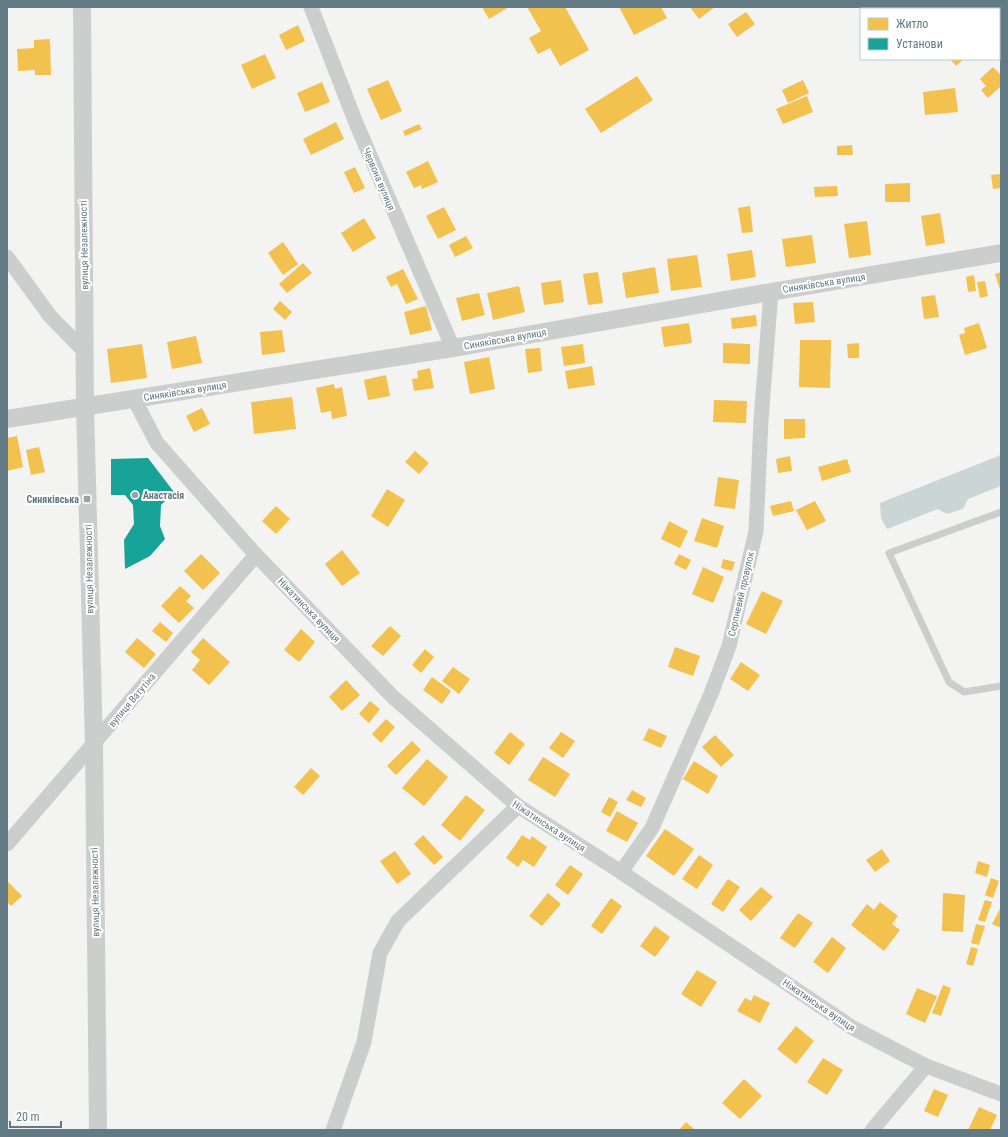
<svg xmlns="http://www.w3.org/2000/svg" width="1008" height="1137" font-family="'Roboto Condensed',sans-serif">
	<rect width="100%" height="100%" fill="#f3f3f1"/>
	<path fill="#cad5d6" d="M1001 455V486L968 499 963 509 947 514 938 509 887 529 881 518 880 503Z"/>
	<g fill="#f2c14e">
		<path d="M482 7H509L489 19Z"/>
		<path d="M527 7H565L589 50 560 66 550 48 538 54 529 38 541 31Z"/>
		<path d="M619 7H661L667 18 634 35Z"/>
		<path d="M690 7H715L699 19Z"/>
		<path d="M746 12 755 24 737 37 728 24Z"/>
		<path d="M298 25 305 41 286 50 279 35Z"/>
		<path d="M50 39 51 75H35V70L18 71 17 49 34 48V40Z"/>
		<path d="M265 54 276 78 252 89 241 65Z"/>
		<path d="M950 59H964L956 66Z"/>
		<path d="M993 67 1001 75V86L988 98 981 90 986 86 980 79Z"/>
		<path d="M637 76 653 100 601 133 585 109Z"/>
		<path d="M388 80 402 111 381 120 367 89Z"/>
		<path d="M803 80 809 93 788 103 782 90Z"/>
		<path d="M322 82 330 102 305 112 297 93Z"/>
		<path d="M955 88 958 112 925 115 923 92Z"/>
		<path d="M807 96 813 112 783 124 776 109Z"/>
		<path d="M336 122 344 139 311 155 303 139Z"/>
		<path d="M419 124 422 129 405 136 403 131Z"/>
		<path d="M852 145 853 155H837V146Z"/>
		<path d="M428 161 438 182 422 189 421 185 414 188 406 172Z"/>
		<path d="M355 167 365 188 354 193 344 172Z"/>
		<path d="M1001 174V188L993 189 991 175Z"/>
		<path d="M910 183V202H885V184Z"/>
		<path d="M837 186 838 196 815 197 814 187Z"/>
		<path d="M750 206 753 232 742 233 738 208Z"/>
		<path d="M444 207 456 230 438 239 426 216Z"/>
		<path d="M940 213 945 243 926 246 921 216Z"/>
		<path d="M364 218 376 238 353 252 341 233Z"/>
		<path d="M867 221 871 255 849 258 844 224Z"/>
		<path d="M812 235 816 263 786 267 782 239Z"/>
		<path d="M466 236 473 248 455 257 449 245Z"/>
		<path d="M283 242 298 264 283 275 268 253Z"/>
		<path d="M752 250 756 277 731 281 727 254Z"/>
		<path d="M697 255 702 287 671 291 667 259Z"/>
		<path d="M303 263 312 273 287 293 279 284Z"/>
		<path d="M655 267 659 293 626 298 622 273Z"/>
		<path d="M403 269 418 299 406 304 397 284 391 287 386 277Z"/>
		<path d="M598 272 603 303 588 305 583 274Z"/>
		<path d="M1001 272V293L995 274Z"/>
		<path d="M974 275 976 291 968 292 966 277Z"/>
		<path d="M561 280 564 302 544 305 541 283Z"/>
		<path d="M985 281 988 296 980 298 977 282Z"/>
		<path d="M519 286 525 312 493 320 487 293Z"/>
		<path d="M479 293 485 315 462 321 456 298Z"/>
		<path d="M935 295 939 317 924 319 921 297Z"/>
		<path d="M280 301 292 312 285 320 273 309Z"/>
		<path d="M813 302 815 322 795 324 793 303Z"/>
		<path d="M426 306 432 330 410 335 404 312Z"/>
		<path d="M756 315 757 326 732 329 731 318Z"/>
		<path d="M689 323 692 343 664 347 661 327Z"/>
		<path d="M979 323 987 348 965 355 959 335 965 333 964 328Z"/>
		<path d="M282 330 285 352 262 355 260 332Z"/>
		<path d="M196 336 202 363 172 369 167 342Z"/>
		<path d="M800 340H831L830 388 799 387Z"/>
		<path d="M723 343 750 344V364L723 363Z"/>
		<path d="M859 343V358H848L847 344Z"/>
		<path d="M142 344 147 378 111 383 107 349Z"/>
		<path d="M583 344 585 363 564 366 561 347Z"/>
		<path d="M540 348 542 371 528 373 525 349Z"/>
		<path d="M489 357 495 389 470 394 464 362Z"/>
		<path d="M592 366 595 385 568 389 565 371Z"/>
		<path d="M430 368 434 388 414 391 412 379 418 378 417 371Z"/>
		<path d="M386 375 390 396 368 400 364 380Z"/>
		<path d="M334 384 335 389 342 387 347 416 332 419 331 411 321 413 316 388Z"/>
		<path d="M292 397 296 429 254 434 251 402Z"/>
		<path d="M714 400 747 401 746 423 713 422Z"/>
		<path d="M202 408 210 424 194 432 186 416Z"/>
		<path d="M784 419H805V438L784 439Z"/>
		<path d="M17 436 23 467 7 471V438Z"/>
		<path d="M39 447 45 472 31 475 26 450Z"/>
		<path d="M415 451 429 463 419 474 405 462Z"/>
		<path d="M790 456 792 471 778 473 776 459Z"/>
		<path d="M847 459 851 472 822 481 818 467Z"/>
		<path d="M718 477 739 480 735 509 714 506Z"/>
		<path d="M387 489 405 500 388 527 371 516Z"/>
		<path d="M791 501 794 511 773 516 770 506Z"/>
		<path d="M815 501 826 521 807 530 796 510Z"/>
		<path d="M276 506 290 519 276 534 262 521Z"/>
		<path d="M702 518 724 526 717 548 694 541Z"/>
		<path d="M669 521 688 531 680 548 661 539Z"/>
		<path d="M342 550 360 573 342 586 325 564Z"/>
		<path d="M201 554 220 573 203 590 184 571Z"/>
		<path d="M679 554 691 560 686 570 674 564Z"/>
		<path d="M723 559 735 562 732 571 721 568Z"/>
		<path d="M703 567 724 577 713 603 692 594Z"/>
		<path d="M180 586 191 596 186 601 194 608 179 623 161 606Z"/>
		<path d="M762 591 783 601 766 634 746 624Z"/>
		<path d="M160 622 173 633 166 642 152 631Z"/>
		<path d="M390 626 401 636 383 656 371 646Z"/>
		<path d="M301 629 315 642 299 662 284 650Z"/>
		<path d="M137 638 156 654 144 668 125 652Z"/>
		<path d="M203 638 230 662 209 685 192 670 200 660 191 652Z"/>
		<path d="M675 647 700 656 693 676 668 667Z"/>
		<path d="M425 649 434 657 421 673 412 665Z"/>
		<path d="M741 662 760 675 748 691 730 679Z"/>
		<path d="M453 667 470 679 459 694 442 681Z"/>
		<path d="M432 677 451 691 442 704 423 690Z"/>
		<path d="M346 680 360 695 342 711 329 697Z"/>
		<path d="M370 701 380 709 369 723 359 714Z"/>
		<path d="M386 719 395 727 381 743 372 734Z"/>
		<path d="M649 728 667 736 661 748 643 740Z"/>
		<path d="M510 732 525 744 509 765 494 753Z"/>
		<path d="M561 732 575 741 563 758 549 748Z"/>
		<path d="M715 735 734 755 721 767 702 747Z"/>
		<path d="M412 741 421 750 396 775 387 766Z"/>
		<path d="M543 757 570 774 555 797 528 780Z"/>
		<path d="M427 759 448 777 424 806 402 788Z"/>
		<path d="M694 761 718 776 708 794 683 779Z"/>
		<path d="M311 768 320 776 303 795 294 787Z"/>
		<path d="M632 790 646 798 641 807 626 800Z"/>
		<path d="M466 795 485 810 460 841 441 825Z"/>
		<path d="M609 797 618 802 610 817 601 812Z"/>
		<path d="M617 811 638 823 627 842 606 831Z"/>
		<path d="M665 829 694 849 674 876 646 856Z"/>
		<path d="M423 835 443 857 434 865 414 844Z"/>
		<path d="M522 835 530 840 532 836 547 847 534 867 523 860 518 867 506 858Z"/>
		<path d="M882 849 890 861 875 872 866 860Z"/>
		<path d="M395 851 411 874 397 884 380 861Z"/>
		<path d="M699 855 713 865 697 889 682 879Z"/>
		<path d="M978 861 990 865 987 877 975 873Z"/>
		<path d="M570 865 583 874 568 895 555 885Z"/>
		<path d="M991 878 999 881 993 898 985 895Z"/>
		<path d="M728 879 740 887 723 912 711 904Z"/>
		<path d="M7 881 22 896 11 906 7 902Z"/>
		<path d="M761 887 773 897 751 921 739 910Z"/>
		<path d="M548 893 561 904 542 926 529 916Z"/>
		<path d="M943 893 965 895 963 932 942 931Z"/>
		<path d="M611 898 622 906 602 934 591 926Z"/>
		<path d="M985 900 992 902 985 922 978 920Z"/>
		<path d="M880 902 898 916 892 924 900 930 884 951 851 925 867 904 874 910Z"/>
		<path d="M1001 907V928L992 924Z"/>
		<path d="M798 913 813 923 795 948 780 938Z"/>
		<path d="M976 924 985 926 979 945 971 943Z"/>
		<path d="M655 926 670 937 655 957 640 946Z"/>
		<path d="M832 937 846 948 828 973 813 962Z"/>
		<path d="M971 947 978 949 973 966 966 964Z"/>
		<path d="M697 970 717 982 701 1007 681 994Z"/>
		<path d="M943 985 951 988 941 1016 932 1013Z"/>
		<path d="M917 988 937 996 925 1023 906 1014Z"/>
		<path d="M754 995 770 1003 760 1023 737 1011 745 998 751 1001Z"/>
		<path d="M796 1026 814 1041 796 1064 777 1049Z"/>
		<path d="M823 1058 843 1070 827 1095 807 1082Z"/>
		<path d="M744 1079 762 1096 740 1119 722 1103Z"/>
		<path d="M934 1089 948 1095 938 1117 924 1111Z"/>
		<path d="M979 1107 997 1115 990 1130H968Z"/>
		<path d="M686 1122 695 1130H679Z"/>
	</g>
	<path fill="#17a398" d="M148 458 174 492 161 505 160 526 165 539 150 556 125 569 124 540 134 524 133 505 125 495H111V459Z"/>
	<g fill="none" stroke-linecap="round" stroke-linejoin="round">
		<path stroke="#cccece" stroke-width="7" d="M1001 512 889 553 949 682 964 692 1001 686"/>
		<g stroke="#cccece" stroke-width="15">
			<path d="M311 7 356 123 453 348"/>
			<path d="M7 257 50 316 85 352"/>
			<path d="M134 399 157 443 256 555 393 697 518 806 621 872 853 1028 926 1066 1001 1094"/>
			<path d="M7 844 256 555"/>
			<path d="M621 872 652 828 711 694 729 646 756 531 761 420 771 292"/>
			<path d="M333 1130 364 1042 380 953 398 921 518 806"/>
			<path d="M872 1130 926 1066"/>
		</g>
		<g stroke="#cccece" stroke-width="18">
			<path d="M82 7 85 407 94 744 98 1130"/>
			<path d="M979 7 981 9"/>
			<path d="M999 26 1001 28"/>
			<path d="M7 419 453 348 771 292 1001 253"/>
		</g>
	</g>
	<g fill="#94a4aa" stroke="#fff" stroke-width="1.5">
		<circle cx="135" cy="495" r="4"/>
		<rect x="83" y="495" width="8" height="8" rx="2"/>
	</g>
	<g text-anchor="middle" dominant-baseline="central" stroke-width="4" stroke-linejoin="round" paint-order="stroke">
		<g font-size="10" fill="#617a83" stroke="#fff">
			<text transform="translate(379 179) rotate(67)">Червона вулиця</text>
			<text transform="translate(84 245) rotate(-91)">вулиця Незалежності</text>
			<text transform="translate(824 283) rotate(-9)">Синяківська вулиця</text>
			<text transform="translate(505 339) rotate(-10)">Синяківська вулиця</text>
			<text transform="translate(185 391) rotate(-9)">Синяківська вулиця</text>
			<text transform="translate(89 569) rotate(-91)">вулиця Незалежності</text>
			<text transform="translate(741 594) rotate(-77)">Серпневий провулок</text>
			<text transform="translate(309 610) rotate(46)">Ніжатинська вулиця</text>
			<text transform="translate(132 700) rotate(-50)">вулиця Ватутіна</text>
			<text transform="translate(549 826) rotate(33)">Ніжатинська вулиця</text>
			<text transform="translate(95 892) rotate(-91)">вулиця Незалежності</text>
			<text transform="translate(819 1005) rotate(34)">Ніжатинська вулиця</text>
		</g>
		<g font-size="10" font-weight="bold" fill="#617a83" stroke="#fff" text-anchor="start">
			<text x="143" y="495">Анастасія</text>
			<text x="79" y="499" text-anchor="end">Синяківська</text>
		</g>
	</g>
	<rect width="1008" height="1137" fill="none" stroke="#617a83" stroke-width="16"/>
	<rect x="860" y="8" width="140" height="52" fill="#ffffff" stroke="#c0cacd"/>
	<rect x="868" y="18" width="20" height="12" fill="#f2c14e" stroke="#c0cacd"/>
	<text x="896" y="28" font-size="12" fill="#617a83">Житло</text>
	<rect x="868" y="38" width="20" height="12" fill="#17a398" stroke="#c0cacd"/>
	<text x="896" y="48" font-size="12" fill="#617a83">Установи</text>
	<path d="M10 1121v6h51v-6" fill="none" stroke="#617a83" stroke-width="2"/>
	<text x="16" y="1121" font-size="12" fill="#617a83" stroke="#ffffff" stroke-width="3" paint-order="stroke">20 m</text>
</svg>
